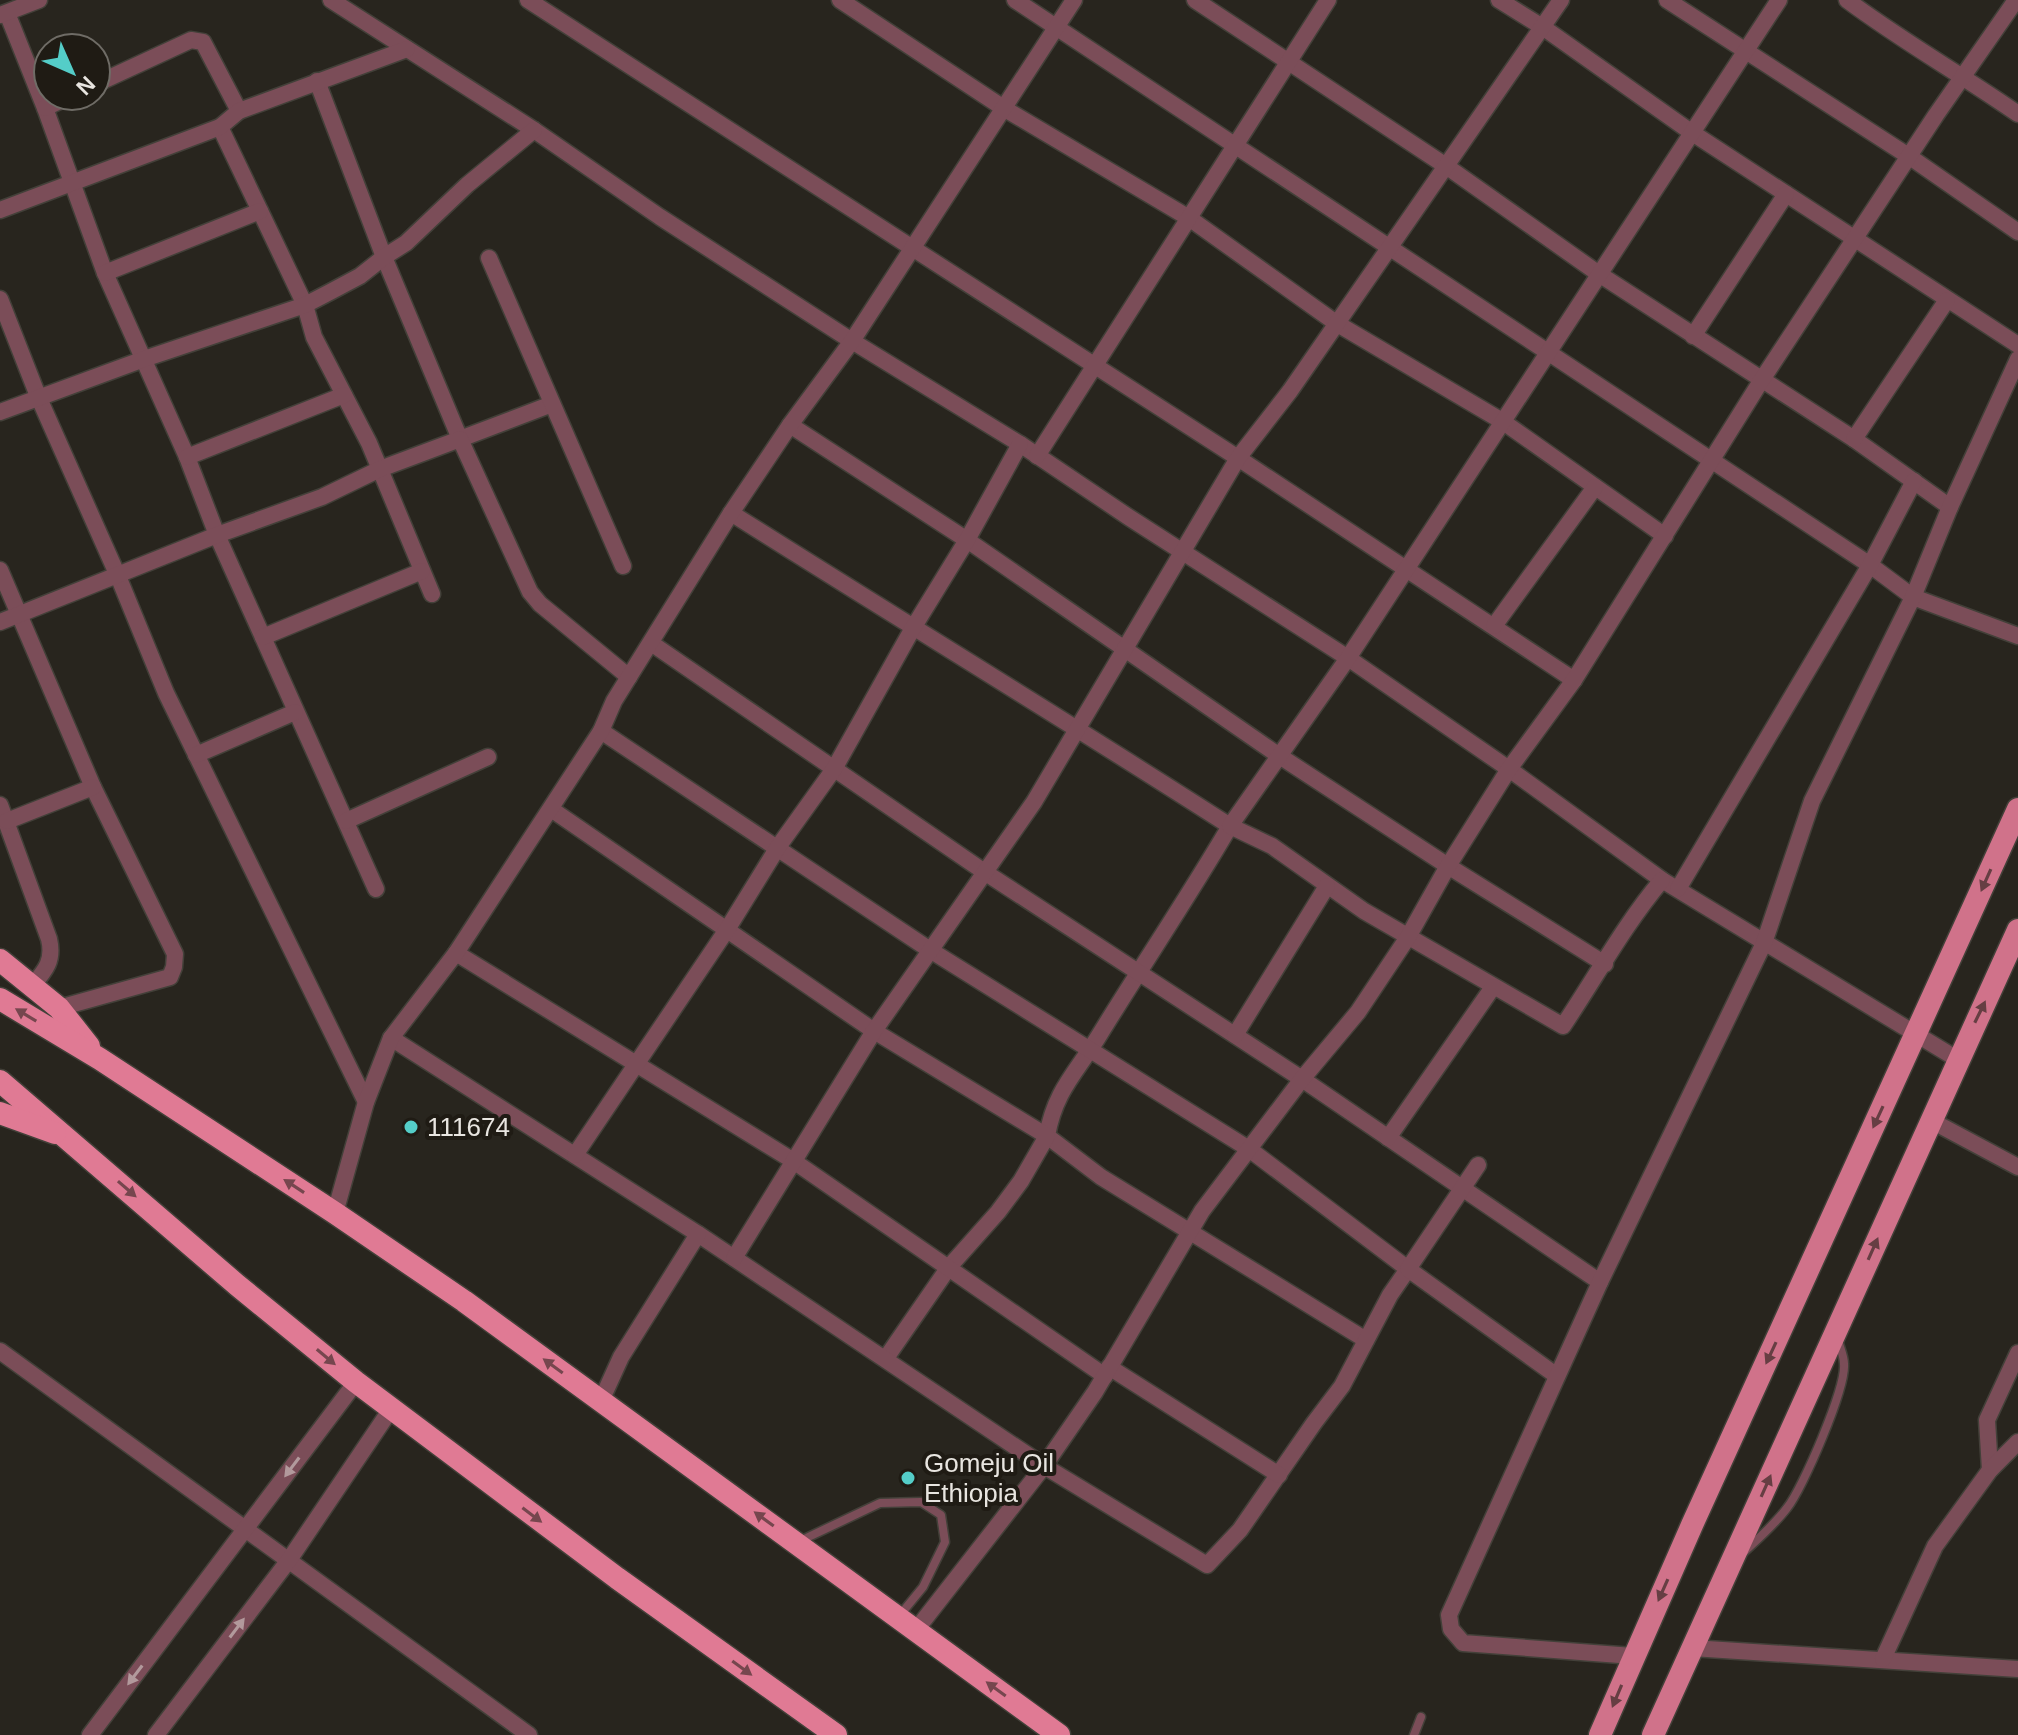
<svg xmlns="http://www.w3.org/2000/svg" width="2018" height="1735" font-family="Helvetica,sans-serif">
	<rect width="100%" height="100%" fill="#28251e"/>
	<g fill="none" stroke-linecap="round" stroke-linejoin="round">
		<g stroke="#434039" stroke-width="11">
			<g id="service">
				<path d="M800 1541 880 1503 921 1502 941 1515 945 1542 923 1587 900 1615"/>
				<path d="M1744 1552C1759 1538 1775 1524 1787 1508 1803 1488 1846 1388 1844 1364 1844 1356 1840 1348 1838 1340"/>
				<path d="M1414 1735 1421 1717"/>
			</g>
		</g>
		<g stroke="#434039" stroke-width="19">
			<g id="minor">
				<path d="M331 0 534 130 660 217 852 341 1020 444 1130 518 1348 658 1509 769 1662 880 1957 1059"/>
				<path d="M528 0 1238 458 1574 680"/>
				<path d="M840 0 1005 109 1189 218 1336 323 1502 421 1665 536"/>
				<path d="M1015 0 1870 565 1913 597 2018 636"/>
				<path d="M1195 0 1446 166 1599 274 1854 439 1950 507"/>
				<path d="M1499 0 1544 28 1691 132 2018 345"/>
				<path d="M1667 0 1910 157 2018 232"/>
				<path d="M1847 0C1902 41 1962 75 2018 114"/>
				<path d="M7 13 45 108 105 273 187 457 217 535 376 889"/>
				<path d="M0 15 39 0"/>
				<path d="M317 81 384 257 460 439 552 404"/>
				<path d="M96 84 191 40 203 42 239 111"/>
				<path d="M45 108 70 96"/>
				<path d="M220 127 305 305 314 337 369 443 432 594"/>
				<path d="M0 210 220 127 239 111 407 49"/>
				<path d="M489 258 623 566"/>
				<path d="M105 273 260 211"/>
				<path d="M0 299 38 396 118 576 166 693 366 1102"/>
				<path d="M1693 336 1786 194"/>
				<path d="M0 412 144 359 305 305 330 292 360 276 384 257 406 243 467 185 534 130"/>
				<path d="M790 425 967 540 1278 755 1448 866 1605 964"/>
				<path d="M1854 439 1947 300"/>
				<path d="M1037 456 1328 0"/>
				<path d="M187 457 344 395"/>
				<path d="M731 513C897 618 1065 720 1230 826 1189 896 1143 964 1100 1034 1077 1072 1055 1090 1047 1136L1101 1177 1366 1340"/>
				<path d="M0 570 93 787 175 954 174 967 170 977 59 1008"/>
				<path d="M0 622 217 535 322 497 380 469 460 439 530 592 540 604 629 677"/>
				<path d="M1494 626 1595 487"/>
				<path d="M263 637 422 571"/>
				<path d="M651 643 986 873 1302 1079 1600 1282"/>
				<path d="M196 755 295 712"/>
				<path d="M0 805 49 939C54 960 46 970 32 986"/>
				<path d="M551 809 874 1031 1047 1136 1021 1181 998 1212 949 1267 886 1358"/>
				<path d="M7 821 93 787"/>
				<path d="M346 821 488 757"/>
				<path d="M1662 880C1624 925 1596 977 1563 1026L1364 911 1272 846 1230 826 1348 658 1779 0"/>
				<path d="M1678 889 1870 565 1914 481"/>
				<path d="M456 953 792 1160 1105 1376"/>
				<path d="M1235 1035 1327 886"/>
				<path d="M391 1038 698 1234 1044 1466 1207 1565 1240 1530 1314 1423 1342 1386 1390 1295 1408 1269 1249 1149 930 950 601 731"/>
				<path d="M1930 1120 2018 1167"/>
				<path d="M1388 1138 1493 987"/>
				<path d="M575 1155 728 928 778 847 834 769 913 628 967 540 1020 444"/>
				<path d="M1478 1165 1408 1269 1557 1376"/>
				<path d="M335 1213 366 1102 391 1038 456 953 601 731 614 701 731 513 790 425 852 341 1074 0"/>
				<path d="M734 1258 874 1031 1034 802 1238 458 1290 391 1561 0"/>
				<path d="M0 1351 529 1735"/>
				<path d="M1109 1367 1279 1475"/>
				<path d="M601 1401 621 1357 698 1234"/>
				<path d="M1990 1470 1987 1420 2018 1353"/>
				<path d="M916 1630 1044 1466 1095 1392 1202 1211 1302 1079 1358 1012 1408 937 1448 866 1509 769 1574 680 1761 381 1936 115 2016 0"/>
				<path d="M1692 1648 2018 1669"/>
				<path d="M1633 1656 1463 1643 1451 1629 1449 1615 1600 1282 1764 943 1812 801 1913 597 1950 507 2018 359"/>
				<path d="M1883 1659 1935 1546 1990 1470 2018 1442"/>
				<path d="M90 1735 356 1382"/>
				<path d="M156 1735 289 1560 391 1409"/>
			</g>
		</g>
		<g stroke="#434039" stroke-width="25">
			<g id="primary">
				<path d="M1600 1735 1692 1525 2018 809"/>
				<path d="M1653 1735 2018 930"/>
			</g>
		</g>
		<g stroke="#434039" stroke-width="25">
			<g id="trunk">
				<path d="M0 960 59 1008 89 1046"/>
				<path d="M0 999 100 1059 335 1213 464 1301 1059 1735"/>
				<path d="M0 1081 237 1285 356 1382 617 1578 836 1735"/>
				<path d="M0 1113 55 1133"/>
			</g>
		</g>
		<use href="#service" stroke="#7b4d58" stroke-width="8"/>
		<use href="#minor" stroke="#7b4d58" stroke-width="16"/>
		<use href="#primary" stroke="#d0728a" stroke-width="22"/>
		<use href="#trunk" stroke="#e07a94" stroke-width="22"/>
	</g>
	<defs><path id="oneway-solid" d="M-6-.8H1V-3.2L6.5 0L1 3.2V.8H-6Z" transform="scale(2)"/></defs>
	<g fill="#663e43">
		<use href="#oneway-solid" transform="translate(1986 880) rotate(114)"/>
		<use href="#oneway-solid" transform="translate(1980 1012) rotate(-64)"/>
		<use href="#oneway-solid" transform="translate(1878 1117) rotate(115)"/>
		<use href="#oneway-solid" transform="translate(1873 1249) rotate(-66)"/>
		<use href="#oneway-solid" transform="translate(1771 1353) rotate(115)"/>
		<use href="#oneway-solid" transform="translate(1766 1486) rotate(-66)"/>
		<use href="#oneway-solid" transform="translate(1663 1590) rotate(114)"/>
		<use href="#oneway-solid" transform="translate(1617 1696) rotate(113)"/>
	</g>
	<g fill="#76464e">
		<use href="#oneway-solid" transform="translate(26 1015) rotate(-149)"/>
		<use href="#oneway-solid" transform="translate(294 1186) rotate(-147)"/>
		<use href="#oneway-solid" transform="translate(127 1189) rotate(41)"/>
		<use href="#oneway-solid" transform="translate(326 1357) rotate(40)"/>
		<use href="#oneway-solid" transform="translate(553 1366) rotate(-144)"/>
		<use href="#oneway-solid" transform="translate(532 1515) rotate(37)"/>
		<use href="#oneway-solid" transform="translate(764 1519) rotate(-144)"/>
		<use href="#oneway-solid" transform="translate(742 1668) rotate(36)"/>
		<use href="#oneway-solid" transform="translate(996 1689) rotate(-144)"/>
	</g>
	<g fill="#b2999c">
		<use href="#oneway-solid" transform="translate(292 1467) rotate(127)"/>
		<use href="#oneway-solid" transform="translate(237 1628) rotate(-53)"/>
		<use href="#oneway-solid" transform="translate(135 1675) rotate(127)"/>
	</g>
	<g fill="#54cdc8" stroke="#1f1b14" stroke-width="3">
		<circle cx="411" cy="1127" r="8"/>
		<circle cx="908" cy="1478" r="8"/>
	</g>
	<g text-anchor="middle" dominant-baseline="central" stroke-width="8" stroke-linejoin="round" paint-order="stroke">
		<g font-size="26" fill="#e8e5e0" stroke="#1f1b14" text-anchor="start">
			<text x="427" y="1127">111674</text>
			<text x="924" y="1463">Gomeju Oil<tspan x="924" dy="30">Ethiopia</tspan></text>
		</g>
	</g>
	<g transform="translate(72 72) rotate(135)"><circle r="38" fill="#1f1b14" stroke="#6f6c66" stroke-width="2"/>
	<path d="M0-6L14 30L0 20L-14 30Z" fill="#54cdc8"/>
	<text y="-12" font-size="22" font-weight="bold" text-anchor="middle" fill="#e8e5e0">N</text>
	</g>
</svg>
